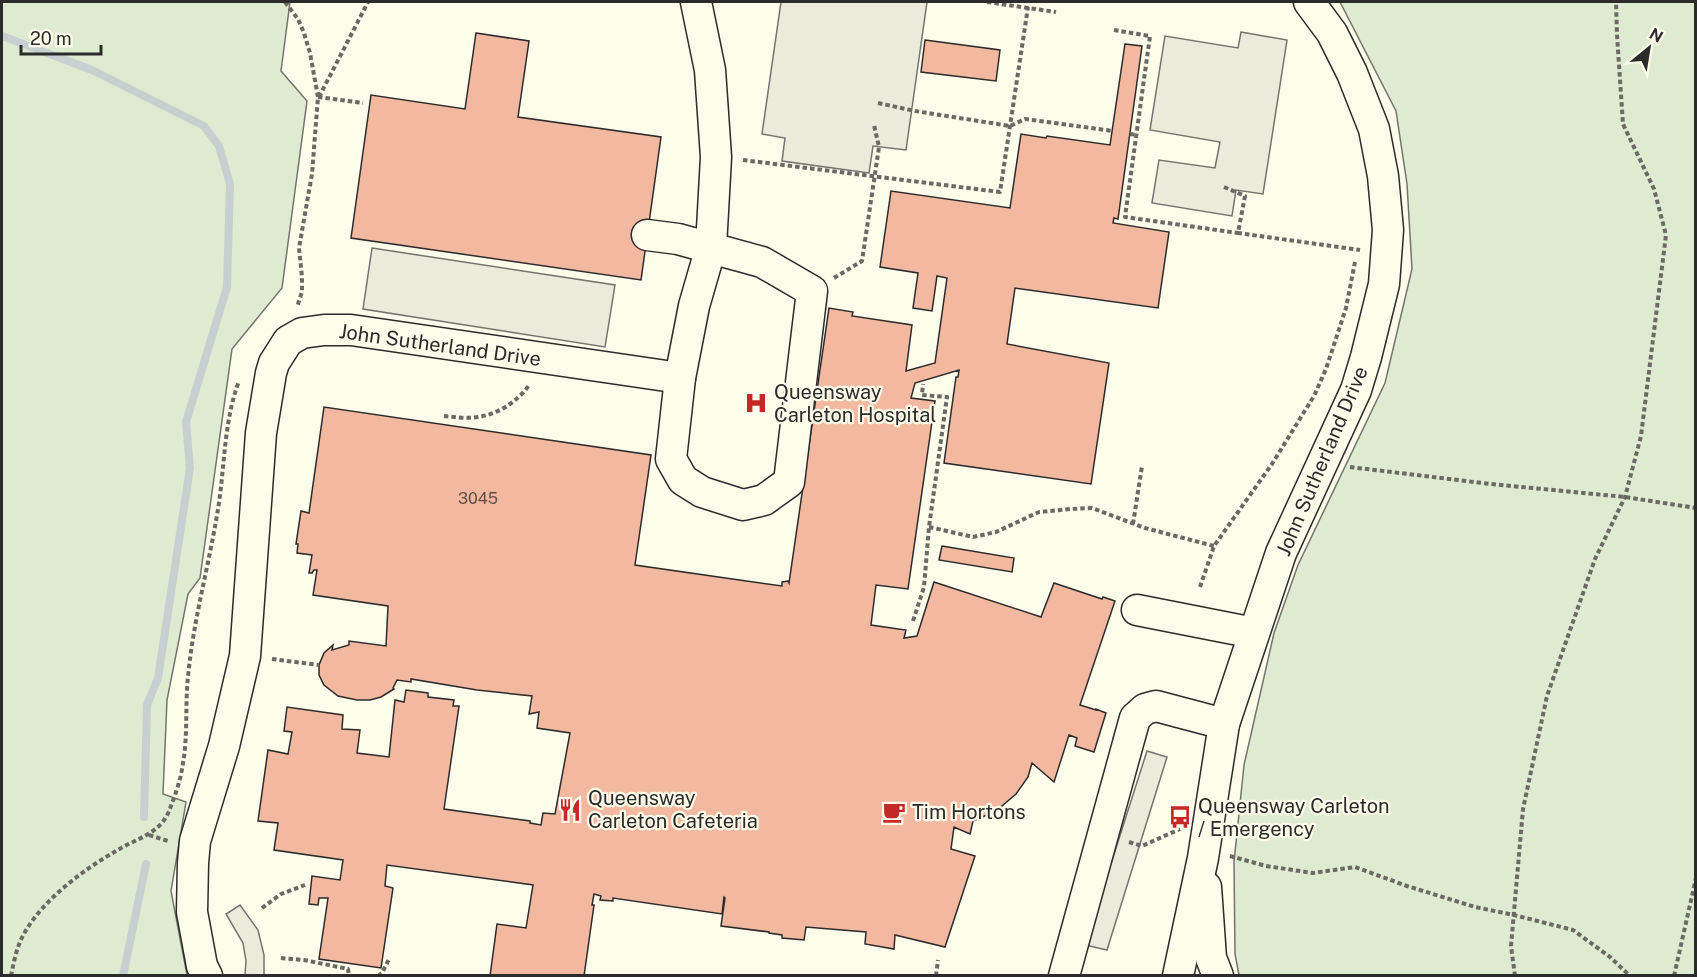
<svg xmlns="http://www.w3.org/2000/svg" width="1697" height="977" font-family="'Public Sans',sans-serif">
	<rect width="100%" height="100%" fill="#fdfbea"/>
	<g fill="#deebd1" stroke="#74746e" stroke-width="1.5">
		<path d="M2 2H290L281 71 307 101 282 288 232 349 200 578 188 594 167 700 163 794 186 802 171 891 187 975H2Z"/>
		<path d="M1340 2H1695V975H1239L1235 954 1234 862 1244 765 1274 633 1298 565 1385 383 1412 269 1407 184 1396 111Z"/>
	</g>
	<g fill="#eceadb" stroke="#74746e" stroke-width="1.5">
		<path d="M781 2H927L906 150 873 146 869 173 782 161 785 138 762 134Z"/>
		<path d="M1241 32 1287 40 1263 194 1236 190 1232 216 1152 203 1159 160 1215 168 1220 142 1150 130 1165 36 1238 48Z"/>
		<path d="M372 248 615 285 605 347 363 309Z"/>
		<path d="M1147 751 1167 757 1107 950 1085 945Z"/>
		<path d="M240 905 258 930 264 955V975H245L246 961 243 943 226 914Z"/>
	</g>
	<g fill="none" stroke-linecap="round" stroke-linejoin="round">
		<g stroke="#c7d0d0" stroke-width="8">
			<path d="M2 36 92 70 204 126 219 146 230 184 227 287 186 422 190 468 158 678 147 705 144 817"/>
			<path d="M123 976 146 864"/>
		</g>
	</g>
	<g fill="#f2b8a0" stroke="#2b2b2b" stroke-width="1.5">
		<path d="M476 33 529 41 518 117 661 137 641 280 351 238 371 95 465 109Z"/>
		<path d="M925 40 1000 50 996 81 921 72Z"/>
		<path d="M1125 44 1142 46 1118 219 1114 218 1113 223 1169 232 1158 308 1015 288 1007 344 1109 363 1091 484 944 463 956 377H958L959 370 915 383 911 398 935 401 908 589 876 585 871 625 906 630 904 638 917 636 934 582 1041 617 1054 583 1102 599 1103 597 1115 601 1080 705 1096 710V709L1106 713 1094 752 1075 746 1077 738 1069 735 1054 782 1032 763 1028 777 1016 794 996 811 973 821 970 834 954 827 951 849 975 856 945 947 895 935 894 949 865 944 866 932 806 927 804 940 782 938V935L769 933V932L721 926 725 898 724 897 722 914 613 898V901L600 900 601 896 594 894 592 905H594L584 976H490L497 924 526 928 533 885 387 865 385 886 393 888 381 968 319 959 328 898H319L318 905 309 904 312 876 340 880 343 860 274 850 278 823 258 821 268 750 288 754 292 732 284 731 287 707 343 715 342 729 360 730 357 753 389 757 395 700 404 702 406 690 428 693V697L454 700 453 706H459L444 809 530 821V823L541 825 543 813 555 814 570 733 537 728 539 712 529 714 532 696 477 690 411 679V682L397 680 393 688 394 689 381 697 370 700H357L338 696 324 685 319 675V665L324 653 333 645 332 650 349 645V641L386 646 388 606 313 595 317 570H314L312 573H309L312 555 297 553 298 544H296L301 511 309 513 324 407 651 455 635 565 782 586V582L788 581 789 583 829 308 853 312 852 316 912 325 906 371 935 363 947 278 937 276 932 311 913 308 918 273 880 267 891 191 1010 208 1021 134 1046 138 1047 136 1110 145Z"/>
		<path d="M942 546 1014 558 1012 572 939 560Z"/>
	</g>
	<g fill="none" stroke-linecap="round" stroke-linejoin="round">
		<g stroke="#2b2b2b" stroke-width="33">
			<g id="minor">
				<path d="M647 235 678 239 762 262 812 291 789 482 764 500 743 505 702 492 683 480 671 459 680 378"/>
				<path d="M1137 610 1254 633"/>
				<path d="M1206 887 1211 958 1218 976"/>
				<path d="M207 976 202 966 192 912 193 863 195 841 224 746 245 656 261 433 271 373 274 363 288 341 302 333 324 330H351L680 378 694 306 711 247 716 157 710 70 696 2"/>
				<path d="M1064 976 1135 718 1145 709 1156 706 1224 724"/>
				<path d="M1178 976 1203 858 1224 724 1281 553 1356 390 1366 357 1384 284 1388 230 1383 176 1374 129 1352 73 1332 33 1309 2"/>
			</g>
		</g>
		<g stroke="#6a6964" stroke-width="4" stroke-dasharray="4.5 3" stroke-linecap="butt">
			<path d="M285 2 298 19 304 33 310 53 318 97 312 174 299 248 302 277V292L297 307"/>
			<path d="M987 2 1056 12"/>
			<path d="M1114 30 1150 36 1125 217 1238 233"/>
			<path d="M318 97 363 103"/>
			<path d="M319 97 368 2"/>
			<path d="M878 103 915 111 1010 126 1025 119 1113 131"/>
			<path d="M1130 134 1137 135"/>
			<path d="M743 160 1000 192 1028 7"/>
			<path d="M1224 187 1245 196 1238 233 1360 250"/>
			<path d="M834 278 862 261 879 147 874 125"/>
			<path d="M444 416C455 417 467 419 478 417 499 414 518 401 530 384"/>
			<path d="M1350 467 1491 484 1625 497 1696 508"/>
			<path d="M1133 524 1142 466"/>
			<path d="M929 527 973 537 996 532 1039 512 1070 509 1092 508 1145 528 1214 546"/>
			<path d="M1200 587 1214 546 1272 464 1314 396 1326 369 1346 308 1355 262"/>
			<path d="M913 621 924 587 929 527 947 397 922 395 923 384"/>
			<path d="M272 659 319 665"/>
			<path d="M149 835 168 841"/>
			<path d="M1129 842 1142 846 1180 829"/>
			<path d="M1230 856 1266 866 1313 873 1355 867 1407 886 1475 907 1514 915 1573 930 1610 957 1630 976"/>
			<path d="M262 908 281 894 305 885"/>
			<path d="M281 958 304 960 348 969 349 976"/>
			<path d="M11 976C14 961 17 945 25 932 44 899 83 870 116 851 135 839 160 834 169 811 175 796 181 779 183 763 188 735 185 705 188 677 193 622 208 569 217 515 225 471 223 423 239 381"/>
			<path d="M378 976 382 973 389 959"/>
			<path d="M936 976 938 960"/>
			<path d="M1515 976 1511 946 1523 809 1547 696 1595 559 1625 497 1641 436 1666 235 1654 189 1623 124 1617 35 1616 2"/>
			<path d="M1674 976 1696 878"/>
		</g>
		<use href="#minor" stroke="#fdfbea" stroke-width="30"/>
	</g>
	<defs>
		<g id="hospital-bare" transform="scale(1.8)"><path d="M-5-5h3v3.5h4V-5h3V5h-3V1.5h-4V5h-3Z" fill="#c62828" stroke="#fdfbea" stroke-width="2.5" paint-order="stroke"/></g>
		<g id="restaurant-bare" transform="scale(1.8)"><path d="M-5-6h1v4h1v-4h1v4h1v-4h1v5L-1.5 .5V6h-2V.5L-5-1ZM5-6V6H3V1.5H1.5Q1.5-4 5-6Z" fill="#c62828" stroke="#fdfbea" stroke-width="2.5" paint-order="stroke"/></g>
		<g id="cafe-bare" transform="scale(1.8)"><path d="M-5.5-4.5H6V0H3Q3 3.5 0 3.5H-2.5Q-5.5 3.5-5.5 0ZM3-3.2v2h1.7v-2ZM-6 4.5H4V6H-6Z" fill="#c62828" stroke="#fdfbea" stroke-width="2.5" paint-order="stroke"/></g>
		<g id="bus-bare" transform="scale(1.8)"><path d="M-5-6H5V4H4V6H2V4H-2V6H-4V4H-5ZM-3.5-4V0h7V-4ZM-3.5 1.2v1.5H-2V1.2ZM2 1.2v1.5H3.5V1.2Z" fill="#c62828" stroke="#fdfbea" stroke-width="2.5" paint-order="stroke"/></g>
	</defs>
	<g fill-rule="evenodd">
		<use href="#hospital-bare" x="756" y="403"/>
		<use href="#restaurant-bare" x="570" y="810"/>
		<use href="#cafe-bare" x="894" y="812"/>
		<use href="#bus-bare" x="1180" y="817"/>
	</g>
	<g text-anchor="middle" dominant-baseline="central" stroke-width="4.5" stroke-linejoin="round" paint-order="stroke">
		<g font-size="16" fill="#5d4e48">
			<text x="478" y="498">3045</text>
		</g>
		<g font-size="20" fill="#2b2b2b" stroke="#fdfbea">
			<text transform="translate(440 345) rotate(8)">John Sutherland Drive</text>
			<text transform="translate(1322 461) rotate(-67)">John Sutherland Drive</text>
		</g>
		<g font-size="20" fill="#2b2b2b" stroke="#fdfbea" text-anchor="start">
			<text x="774" y="392">Queensway<tspan x="774" dy="23">Carleton Hospital</tspan></text>
			<text x="588" y="798">Queensway<tspan x="588" dy="23">Carleton Cafeteria</tspan></text>
			<text x="1198" y="806">Queensway Carleton<tspan x="1198" dy="23">/ Emergency</tspan></text>
			<text x="912" y="812">Tim Hortons</text>
		</g>
	</g>
	<rect width="1697" height="977" fill="none" stroke="#2b2b2b" stroke-width="6"/>
	<g transform="translate(1649 48) rotate(30)" stroke="#fdfbea" stroke-width="4.5" paint-order="stroke">
	<path d="M0-4.5L10 22L0 15L-10 22Z" fill="#2b2b2b"/>
	<text y="-9" font-size="16" font-weight="bold" text-anchor="middle" fill="#2b2b2b">N</text>
	</g>
	<path d="M21 45v9h80v-9" fill="none" stroke="#2b2b2b" stroke-width="3"/>
	<text x="30" y="45" font-size="18" fill="#2b2b2b" stroke="#fdfbea" stroke-width="4.5" paint-order="stroke">20 m</text>
</svg>
